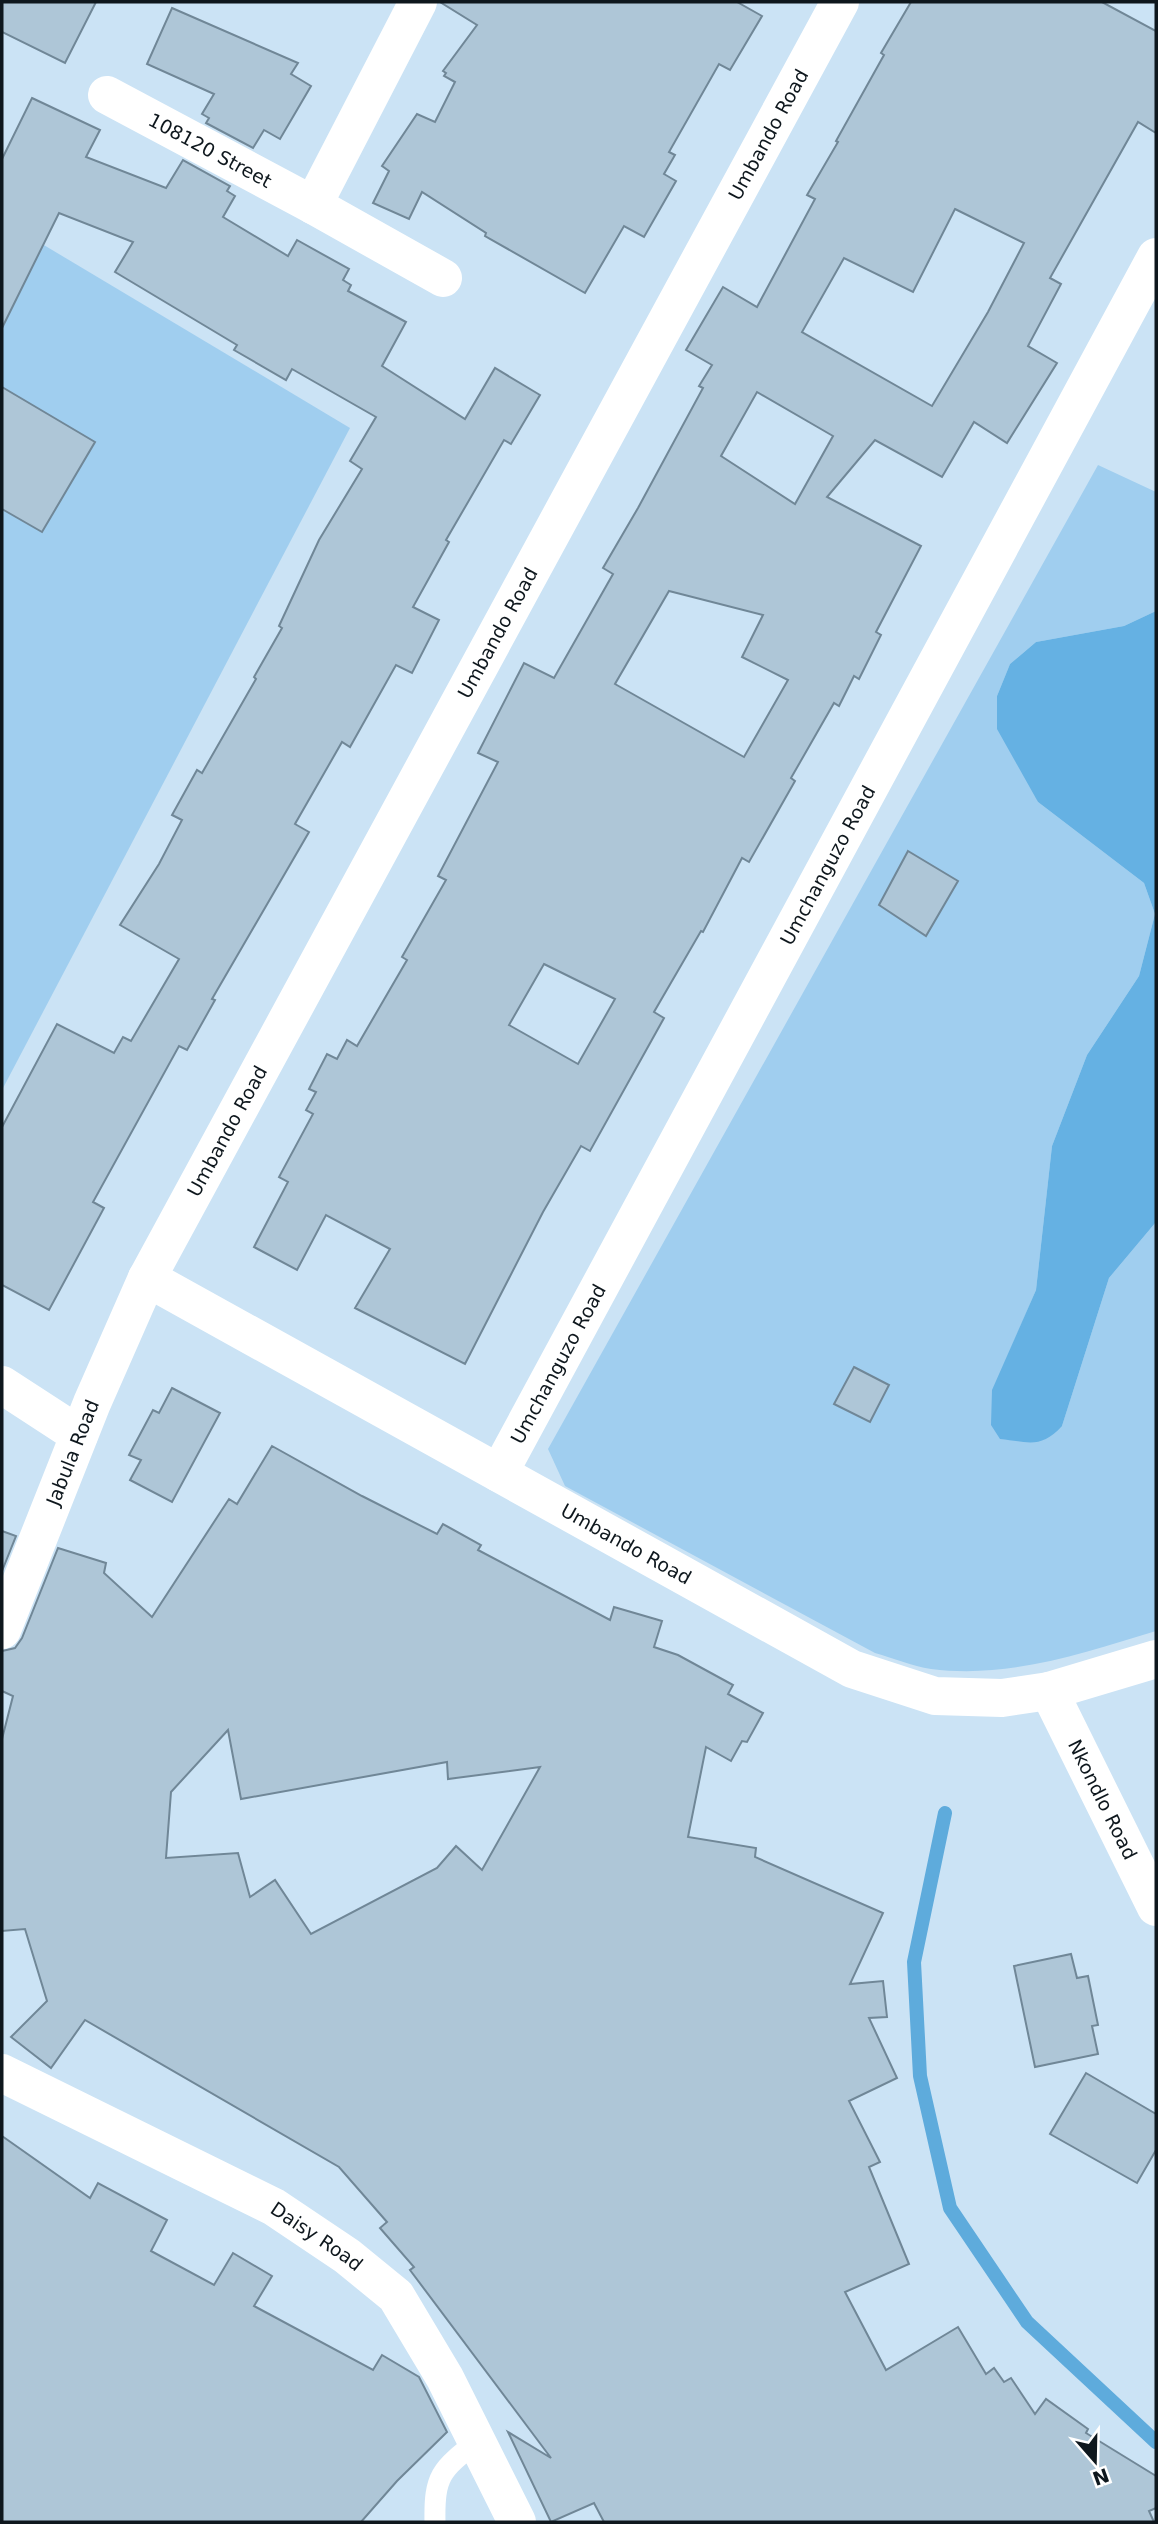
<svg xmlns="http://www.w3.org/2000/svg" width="1158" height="2524" font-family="'DejaVu Sans',sans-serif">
	<rect width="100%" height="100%" fill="#cbe3f5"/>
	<g fill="#a0ceef">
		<path d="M2 220 350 428 2 1090Z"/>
		<path d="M1098 465 1156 492V611L1124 626 1036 642 1010 664 997 696 1038 802 1144 883 1155 914 1139 976 1087 1055 1052 1146 1036 1290 993 1390 1062 1426 1109 1278 1156 1222V1631C1083 1653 1009 1679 931 1669 912 1666 893 1658 875 1653L565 1486 548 1449Z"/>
	</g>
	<path fill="#65b1e3" d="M1156 611V1222L1109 1278 1062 1426C1041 1449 1029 1442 1000 1439L991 1425 992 1390 1036 1290 1052 1146 1087 1055 1139 976 1155 914 1144 883 1038 802 997 729V696L1010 664 1036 642 1124 626Z"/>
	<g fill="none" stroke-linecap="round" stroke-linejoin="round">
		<path stroke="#5eabdc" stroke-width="14" d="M945 1813 914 1962 920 2076 950 2208 1027 2322 1156 2442"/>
	</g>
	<g fill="#aec6d7" stroke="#708797" stroke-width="2" fill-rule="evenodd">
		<path d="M2 2H96L65 63 2 32Z"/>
		<path d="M440 2H737L762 16 730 70 719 64 669 152 675 155 664 174 676 181 644 237 624 226 585 293 485 236 486 233 422 192 409 219 373 203 389 171 382 166 417 114 435 122 455 82 444 76 446 73 443 71 477 25Z"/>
		<path d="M911 2H1102L1156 31V133L1138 122 1050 278 1061 284 1028 346 1057 363 1007 443 974 422 942 477 875 440 827 497 921 546 876 632 881 635 859 679 854 676 839 706 834 703 791 778 795 781 749 862 742 858 703 932 701 931 654 1012 664 1018 590 1151 581 1146 543 1212 465 1364 355 1308 390 1249 326 1215 297 1270 254 1247 288 1182 279 1177 313 1114 306 1110 316 1092 309 1089 327 1054 337 1059 347 1040 357 1046 407 960 402 957 446 880 438 876 498 762 478 753 524 663 554 678 613 574 603 568 638 508 703 388 699 386 712 365 686 350 723 287 757 307 815 199 807 195 838 142 836 141 884 55 881 53ZM955 209 1024 243 988 312 932 406 802 332 844 258 913 292ZM757 392 833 436 795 504 721 456ZM669 591 763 615 742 657 788 680 744 757 615 684ZM544 964 615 999 578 1064 509 1025Z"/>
		<path d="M172 8 298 63 291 74 311 86 280 139 264 130 253 148 206 123 209 118 202 114 214 94 147 64Z"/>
		<path d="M32 98 100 130 86 157 166 188 183 160 230 186 227 191 235 196 223 217 288 256 297 240 349 269 343 280 351 285 348 291 406 322 382 366 465 419 495 368 540 395 511 444 504 440 446 540 449 542 413 607 439 620 412 673 396 665 350 747 342 742 295 824 309 832 212 999 215 1000 187 1050 179 1046 93 1202 104 1208 49 1310 2 1285V1127L57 1024 114 1053 123 1037 131 1041 179 959 120 925 159 864 182 820 172 815 197 770 202 773 256 679 254 677 282 628 279 626 319 540 362 469 350 461 376 417 292 369 286 380 234 350 237 345 115 272 133 242 59 213 2 328V159Z"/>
		<path d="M2 387 95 442 42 532 2 509Z"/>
		<path d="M908 851 958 881 926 936 879 905Z"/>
		<path d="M854 1367 889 1385 870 1422 834 1404Z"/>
		<path d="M172 1388 220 1413 172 1502 130 1480 141 1460 129 1455 153 1410 159 1413Z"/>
		<path d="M272 1446 362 1496 437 1534 443 1524 481 1545 478 1550 610 1620 614 1607 662 1621 654 1647 678 1655 733 1685 728 1694 763 1713 747 1742 742 1741 731 1761 706 1747 688 1837 756 1848 755 1857 883 1913 850 1984 883 1981 887 2017 869 2018 897 2078 849 2101 880 2162 869 2167 909 2264 845 2292 886 2370 958 2327 986 2374 994 2368 1004 2382 1011 2378 1035 2414 1046 2399 1088 2429 1086 2433 1156 2476V2508L1149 2511 1154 2522H604L594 2503 551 2522 508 2432 551 2458 410 2270 414 2267 380 2228 387 2222 339 2167 85 2020 51 2068 11 2037 47 2001 25 1929 2 1931V1739L13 1696 2 1691V1651L15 1648 22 1638 58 1548 106 1563 104 1573 152 1617 229 1499 237 1504ZM228 1730 241 1799 447 1762 448 1779 540 1767 482 1870 456 1846 437 1868 311 1934 275 1880 250 1897 238 1853 166 1858 171 1792Z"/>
		<path d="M2 1531 16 1536 2 1571Z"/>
		<path d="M1071 1954 1077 1978 1088 1976 1098 2025 1092 2026 1098 2054 1035 2067 1014 1966Z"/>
		<path d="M1086 2073 1156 2114V2150L1137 2183 1050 2134Z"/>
		<path d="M2 2136 90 2198 98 2183 167 2220 151 2251 214 2285 233 2253 272 2276 254 2306 373 2370 382 2355 419 2377 447 2432 397 2481 361 2522H2Z"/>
	</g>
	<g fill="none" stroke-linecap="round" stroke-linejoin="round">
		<path stroke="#fff" stroke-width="21" d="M435 2522C434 2476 441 2469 477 2442"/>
		<g stroke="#fff" stroke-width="38">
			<path id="s1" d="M107 95 313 205 443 278"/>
			<path d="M313 205 418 2"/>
			<path id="s2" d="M147 1278 852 1669 935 1696 1002 1698 1049 1691 1156 1659"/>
			<path d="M2 1385 79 1435"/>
			<path id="s3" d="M499 1473 1156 257"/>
			<path id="s4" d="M2 1630 92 1403 147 1278 840 2"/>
			<path id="s5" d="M1049 1691 1156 1907"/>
			<path id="s6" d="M2 2073 274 2207 347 2256 396 2296 445 2378 517 2522"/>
		</g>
	</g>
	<g text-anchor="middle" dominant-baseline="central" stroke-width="7" stroke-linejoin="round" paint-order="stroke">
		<g font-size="19" fill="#0e171d" stroke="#fff">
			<text stroke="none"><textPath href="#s4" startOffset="1682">Umbando Road</textPath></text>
			<text stroke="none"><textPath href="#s1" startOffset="117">108120 Street</textPath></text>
			<text stroke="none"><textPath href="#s4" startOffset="1115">Umbando Road</textPath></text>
			<text stroke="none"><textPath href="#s3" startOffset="691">Umchanguzo Road</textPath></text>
			<text stroke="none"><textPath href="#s4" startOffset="548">Umbando Road</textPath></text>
			<text stroke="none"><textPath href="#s3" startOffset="124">Umchanguzo Road</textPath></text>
			<text stroke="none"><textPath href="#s4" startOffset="191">Jabula Road</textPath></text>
			<text stroke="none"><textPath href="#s2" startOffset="548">Umbando Road</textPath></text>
			<text stroke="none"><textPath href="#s5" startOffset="121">Nkondlo Road</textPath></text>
			<text stroke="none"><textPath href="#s6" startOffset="355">Daisy Road</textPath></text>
		</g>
	</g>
	<rect width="1158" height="2524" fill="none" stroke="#0e171d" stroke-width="7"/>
	<g transform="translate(1095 2461) rotate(160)" stroke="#ffffff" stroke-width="5" paint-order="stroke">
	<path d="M0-5L12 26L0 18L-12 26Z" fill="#0e171d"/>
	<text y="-10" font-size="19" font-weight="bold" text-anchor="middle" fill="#0e171d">N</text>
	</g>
</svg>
